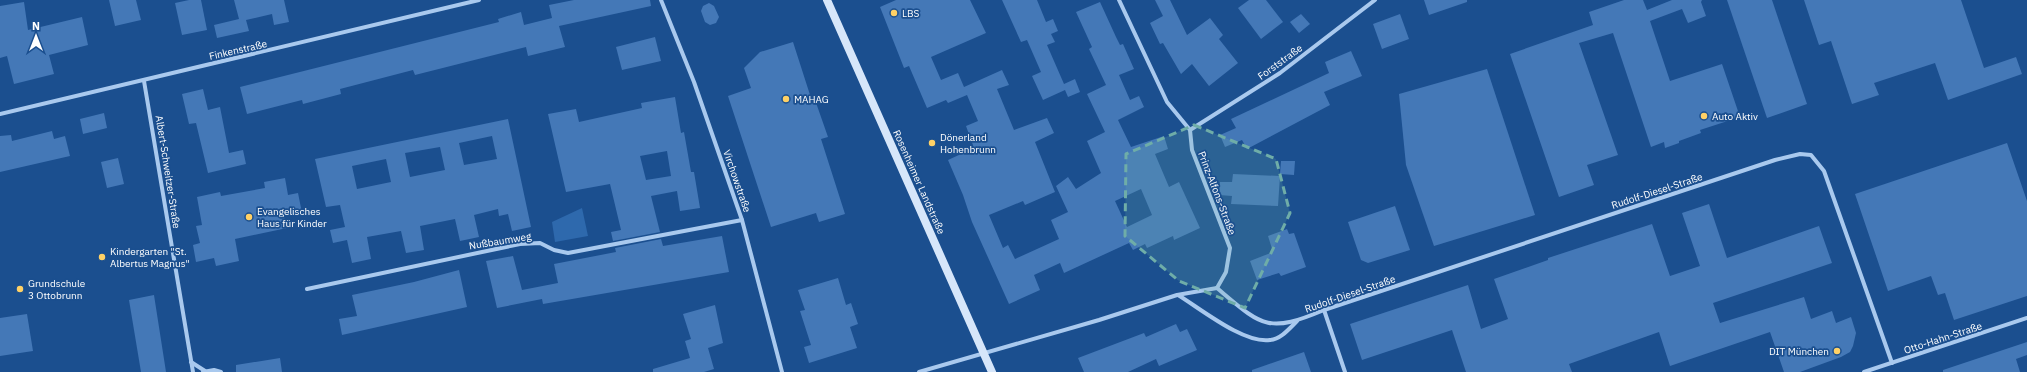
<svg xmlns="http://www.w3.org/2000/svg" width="2027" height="372" font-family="'IBM Plex Sans',sans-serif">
	<rect width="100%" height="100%" fill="#1b4f8f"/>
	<path fill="#2e69ad" d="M582 208 588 236 555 242 552 222Z"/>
	<g fill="#4478b7" fill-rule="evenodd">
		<path d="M109 0H136L141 20 115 26Z"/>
		<path d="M189 0H201L207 30 182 35 175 3Z"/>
		<path d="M234 0H284L289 22 274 25 272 14 246 20 249 31 217 38 214 25 239 19Z"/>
		<path d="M574 0H650L651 6 559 26 565 47 528 56 526 47 415 75 413 70 340 89 341 94 303 104 302 100 247 114 240 87 499 22 498 19 521 12 524 25 552 18 549 5Z"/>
		<path d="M896 0H970L986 33 931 57 941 80 958 73 964 87 1002 70 1009 85 997 89 1014 130 1047 118 1054 133 1035 142 1055 192 1025 205 1023 201 989 215 1003 248 1008 245 1015 259 1059 239 1051 220 1068 212 1056 186 1068 177 1076 189 1101 173 1087 141 1105 132 1087 94 1106 85 1089 49 1092 47 1076 12 1100 2 1116 37 1120 45 1123 44 1134 69 1119 75 1130 100 1139 96 1144 107 1118 120 1131 147 1164 136 1168 149 1155 154 1169 187 1179 182 1200 228 1174 240 1173 236 1147 248 1145 244 1133 250 1129 243 1064 273 1060 263 1034 275 1040 290 1009 304 972 222 963 195 948 160 974 148 966 126 978 121 967 95 948 103 946 100 927 108 909 66 904 68 880 7ZM1141 189 1152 215 1127 227 1115 201Z"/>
		<path d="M1002 0H1037L1046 22 1053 19 1058 31 1051 34 1055 42 1047 45 1064 84 1075 79 1080 92 1068 97 1065 90 1043 100 1032 76 1041 72 1027 40 1021 42Z"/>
		<path d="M1155 0H1170L1187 35 1210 18 1223 35 1219 39 1238 63 1209 86 1192 64 1181 74 1163 43 1160 44 1150 23 1163 16Z"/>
		<path d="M1249 0H1266L1283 22 1261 39 1238 8Z"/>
		<path d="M1424 0H1467V2L1429 15Z"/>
		<path d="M1624 0H1643L1647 10 1672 0H1702L1701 2 1706 16 1688 23 1682 9 1650 21 1670 81 1722 64 1740 117 1700 130 1701 133 1679 141V143L1665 148 1664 142 1651 147 1613 33 1579 43 1618 155 1587 165 1594 185 1559 197 1510 54 1593 25 1589 12Z"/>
		<path d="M1727 0H1772L1807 104 1767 118Z"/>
		<path d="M1804 0H1961L1984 68 2016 57 2022 74 1948 100 1935 63 1874 83 1879 95 1852 104 1831 41 1819 45Z"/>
		<path d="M24 2 28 30 82 17 88 45 49 55 54 74 14 84 7 56 0 58V6Z"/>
		<path d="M709 3 714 6 719 17 716 23 710 25 705 22 701 11 703 6Z"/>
		<path d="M1301 14 1310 24 1299 33 1290 22Z"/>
		<path d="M1400 14 1409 39 1382 49 1373 24Z"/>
		<path d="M655 37 661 61 622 70 616 47Z"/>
		<path d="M793 42 811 98 814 97 828 137 821 139 845 214 819 222 816 213 771 227 728 96 751 88 744 68 760 52Z"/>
		<path d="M1351 51 1362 76 1324 92 1330 105 1247 149 1242 140 1225 147 1220 135 1236 128 1231 119 1329 73 1325 62Z"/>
		<path d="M1487 69 1535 215 1434 246 1406 165 1399 94Z"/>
		<path d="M203 89 208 110 220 107 229 153 243 150 246 164 208 173 196 123 189 124 182 94Z"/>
		<path d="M675 97 681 133 684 132 691 172H694L700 208 680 211 677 191 651 196 660 232 613 241 611 232 621 230 610 184 566 192 548 114 576 109 579 122 642 108 641 103ZM667 151 671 176 646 180 640 156Z"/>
		<path d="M104 113 107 128 83 134 80 119Z"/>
		<path d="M508 119 531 227 512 231 508 214 499 216 498 209 474 215 479 237 460 241 455 219 420 226 424 250 406 253 401 231 367 237 371 259 352 263 347 240 333 243 330 230 345 227 340 205 326 207 315 159ZM492 136 497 159 464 165 459 143ZM440 147 445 170 410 177 405 153ZM386 159 391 182 357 189 352 166Z"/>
		<path d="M52 131 54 139 65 136 70 156 0 172V136L11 135 12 141Z"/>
		<path d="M2007 143 2027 201V296L1954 320 1945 293 1938 295 1931 276 1888 291 1855 194Z"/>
		<path d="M118 158 124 184 107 188 101 162Z"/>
		<path d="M1281 161H1295L1294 175 1280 174Z"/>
		<path d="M1233 174 1280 176 1278 206 1231 204 1232 196 1219 195 1220 182H1232Z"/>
		<path d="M285 178 288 195 298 193 302 213 284 216 287 228 235 239 239 261 216 266 214 258 196 262 193 245 200 243 196 226 202 225 197 197 220 192 221 196 265 188 264 182Z"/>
		<path d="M1709 204 1727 258 1819 226 1832 263 1713 303 1720 323 1804 297 1811 319 1832 311 1836 323 1851 317 1856 333 1853 346 1850 352 1841 357 1800 372H1784L1770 332 1670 366 1659 332 1569 364 1572 372H1466L1452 330 1362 360 1350 324 1468 285 1481 329 1508 319 1494 279 1548 260V258L1652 224 1670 276 1700 266 1682 213Z"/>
		<path d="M1395 206 1410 250 1368 263 1361 260 1348 222Z"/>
		<path d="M1287 229 1289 234 1294 233 1306 267 1281 276 1279 273 1257 280 1250 261 1273 252 1268 236Z"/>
		<path d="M722 236 729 272 543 304 542 299 497 308 486 261 513 256 522 290 558 283 554 264 616 252 615 248 661 239 663 246Z"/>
		<path d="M459 270 467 307 342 335 339 319 357 316 352 295 414 282Z"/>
		<path d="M838 278 846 305 851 303 858 324 850 327 857 348 809 363 804 347 811 345 800 311 805 310 798 290Z"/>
		<path d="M154 295 166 372H141L129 300Z"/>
		<path d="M715 305 723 343 708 348 714 369 704 372H653V369L690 358 685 341 691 339 683 314Z"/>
		<path d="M27 314 33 351 0 356V318Z"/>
		<path d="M1176 324 1180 332 1187 329 1197 350 1159 366 1156 359 1128 372H1084L1078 358 1144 333 1146 337Z"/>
		<path d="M2027 342V355L2016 359 2020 372H1943V370Z"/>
		<path d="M1304 352 1311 372H1252V370Z"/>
		<path d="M280 358 282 372H236V365Z"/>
	</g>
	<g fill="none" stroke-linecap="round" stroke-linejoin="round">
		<g stroke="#a9c9ee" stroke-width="4">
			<path d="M661 0 694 82 742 220 782 372"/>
			<path d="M1119 0 1167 102 1190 130 1192 150 1230 248 1226 272 1217 288"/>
			<path d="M144 81 193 372"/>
			<path d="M0 114 479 0"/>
			<path d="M1190 130 1280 73 1375 0"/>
			<path d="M1217 288C1262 326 1267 334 1324 310L1775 160 1800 154 1811 155 1824 171 1892 363"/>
			<path d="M307 289 520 244 540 243 554 250 568 253 742 220"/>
			<path d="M1178 295C1201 309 1244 344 1270 340 1281 339 1289 329 1297 321"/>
			<path d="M1324 310 1345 372"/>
			<path d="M191 362 205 371"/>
			<path d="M203 372 214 370 221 372"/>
			<path d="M919 372 1099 320 1177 295 1217 288"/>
			<path d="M1864 372 2027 318"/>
		</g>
		<path stroke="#d6e6fa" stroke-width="8" d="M827 0 992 372"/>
	</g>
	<path fill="#6fada8" fill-opacity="0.2" stroke="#6fada8" stroke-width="3" stroke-dasharray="8 5" stroke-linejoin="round" d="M1194 125 1276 159 1290 213 1245 308 1179 281 1125 236 1126 154Z"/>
	<g fill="#ffd166" stroke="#1b4f8f" stroke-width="1.5">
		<circle cx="894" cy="13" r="4"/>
		<circle cx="786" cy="99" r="4"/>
		<circle cx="1704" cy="116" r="4"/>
		<circle cx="932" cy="143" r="4"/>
		<circle cx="249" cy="217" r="4"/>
		<circle cx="102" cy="257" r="4"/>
		<circle cx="20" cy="289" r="4"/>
		<circle cx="1837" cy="351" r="4"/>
	</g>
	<g text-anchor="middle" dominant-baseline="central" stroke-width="3.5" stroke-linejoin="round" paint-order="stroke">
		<g font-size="10" fill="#fff" stroke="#1b4f8f" text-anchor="start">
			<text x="902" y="13">LBS</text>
			<text x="794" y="99">MAHAG</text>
			<text x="1712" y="116">Auto Aktiv</text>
			<text x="940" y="137">Dönerland<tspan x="940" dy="12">Hohenbrunn</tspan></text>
			<text x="257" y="211">Evangelisches<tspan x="257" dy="12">Haus für Kinder</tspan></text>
			<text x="110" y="251">Kindergarten "St.<tspan x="110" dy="12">Albertus Magnus"</tspan></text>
			<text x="28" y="283">Grundschule<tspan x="28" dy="12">3 Ottobrunn</tspan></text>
			<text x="1829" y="351" text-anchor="end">DIT München</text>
		</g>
		<g font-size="10" fill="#fff" stroke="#1b4f8f">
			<text transform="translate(238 50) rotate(-13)">Finkenstraße</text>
			<text transform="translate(1280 62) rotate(-36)">Forststraße</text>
			<text transform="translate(168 172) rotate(81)">Albert-Schweitzer-Straße</text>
			<text transform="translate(737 181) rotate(71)">Virchowstraße</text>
			<text transform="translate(919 182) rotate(66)">Rosenheimer Landstraße</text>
			<text transform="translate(1657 191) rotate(-18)">Rudolf-Diesel-Straße</text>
			<text transform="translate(1217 193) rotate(69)">Prinz-Alfons-Straße</text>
			<text transform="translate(500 241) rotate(-9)">Nußbaumweg</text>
			<text transform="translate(1350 294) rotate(-19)">Rudolf-Diesel-Straße</text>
			<text transform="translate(1943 338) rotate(-18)">Otto-Hahn-Straße</text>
		</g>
	</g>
	<g transform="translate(36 36)" stroke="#1b4f8f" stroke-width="3" paint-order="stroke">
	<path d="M0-3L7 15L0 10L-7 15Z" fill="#ffffff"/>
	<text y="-6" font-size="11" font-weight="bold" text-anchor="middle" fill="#ffffff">N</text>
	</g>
</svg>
